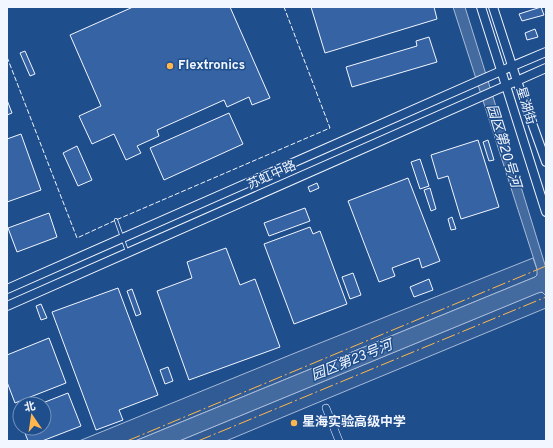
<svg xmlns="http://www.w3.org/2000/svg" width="553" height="448" font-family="Overpass,'Noto Sans SC',sans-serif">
	<rect width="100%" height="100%" fill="#1f4e8c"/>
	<g fill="#305b95" stroke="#a8bbd7">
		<path d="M533 258 538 272 537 275 535 277 135 441H79L295 353Z"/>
		<path d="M540 292 544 293 546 296V308L312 405 226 441H179Z"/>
	</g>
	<path fill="#446ba0" stroke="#a8bbd7" d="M453 7H465L508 145 507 146 516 178 518 177 546 268V296L542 292 538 293 179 441H135L535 277 537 275V269Z"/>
	<g fill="#3563a3" stroke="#f2f6ff">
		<path d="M133 7H230L270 98 252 105 249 97 227 107 224 100 157 130 159 136 137 146 141 153 126 160 114 134 92 144 79 116 101 106 70 35Z"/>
		<path d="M311 7H434L437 19 325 53Z"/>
		<path d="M541 7 544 15 522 21 519 14Z"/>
		<path d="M535 29 538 37 527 40 525 33Z"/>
		<path d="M429 37 437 62 352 87 346 67 417 46 416 41Z"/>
		<path d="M25 51 35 74 30 76 20 53Z"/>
		<path d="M7 100 12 113 7 115Z"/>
		<path d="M229 113 243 144 164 180 150 148Z"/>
		<path d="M21 134 41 190 7 202V139Z"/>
		<path d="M478 140 499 207 461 219 448 176 438 179 431 155Z"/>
		<path d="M488 140 494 160 489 161 483 142Z"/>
		<path d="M77 146 92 180 78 186 63 153Z"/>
		<path d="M420 159 429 186 420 189 411 162Z"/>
		<path d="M408 178 440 261 422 268 419 258 392 268 395 276 379 282 348 201Z"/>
		<path d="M317 183 319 188 310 192 308 187Z"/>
		<path d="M430 188 436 209 431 211 424 190Z"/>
		<path d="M305 208 310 221 269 236 264 223Z"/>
		<path d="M49 213 57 237 17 252 8 228Z"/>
		<path d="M452 217 456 229 451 230 448 219Z"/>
		<path d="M310 227 313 234 320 231 347 304 294 324 264 244Z"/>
		<path d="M226 248 240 285 255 279 280 347 189 380 157 291 192 278 187 262Z"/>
		<path d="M353 273 361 295 350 299 342 277Z"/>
		<path d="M429 279 433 290 414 297 410 287Z"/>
		<path d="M118 288 158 395 119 410 123 420 96 430 52 312Z"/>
		<path d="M132 289 141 314 136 316 127 291Z"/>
		<path d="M41 304 47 318 41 320 36 306Z"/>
		<path d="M49 338 66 383 15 403 7 382V355Z"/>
		<path d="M168 367 173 381 165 384 160 370Z"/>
		<path d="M68 393 81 426 42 441H28L23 428H44V404H40Z"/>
	</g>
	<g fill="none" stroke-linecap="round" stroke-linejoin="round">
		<g stroke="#f2f6ff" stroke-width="4">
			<path id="lane" d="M116 220 127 251"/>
		</g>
		<g stroke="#f2f6ff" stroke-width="8">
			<path id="secondary" d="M326 408 339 441"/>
		</g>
		<g stroke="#f2f6ff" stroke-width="10">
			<g id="primary">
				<path d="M481 7 546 212"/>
				<path d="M493 7 517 81 546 162"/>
				<path d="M7 289 501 71 546 52"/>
				<path d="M7 306 546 68"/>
			</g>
		</g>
		<use href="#lane" stroke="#1f4e8c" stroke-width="2.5"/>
		<use href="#secondary" stroke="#1f4e8c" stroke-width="7"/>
		<use href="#primary" stroke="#1f4e8c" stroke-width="8"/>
		<path stroke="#f2f6ff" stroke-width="1" stroke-dasharray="5 2" stroke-linecap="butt" d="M7 57 77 238 116 220 330 128 284 7"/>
		<g stroke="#ffb74d" stroke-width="1" stroke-dasharray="14 3 2 3" stroke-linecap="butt">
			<path d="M127 441 546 266"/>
			<path d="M198 441 546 297"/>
		</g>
	</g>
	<g fill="#ffb74d" stroke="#1f4e8c" stroke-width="1.5">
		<circle cx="170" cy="66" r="4"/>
		<circle cx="294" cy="423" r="4"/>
	</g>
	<g text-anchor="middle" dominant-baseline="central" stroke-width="3" stroke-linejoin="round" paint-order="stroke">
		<g font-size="13" font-weight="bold" fill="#f2f6ff" stroke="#1f4e8c" text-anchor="start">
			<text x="178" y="66">Flextronics</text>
			<text x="302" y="423">星海实验高级中学</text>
		</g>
		<g font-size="13" fill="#f2f6ff" stroke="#1f4e8c">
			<text transform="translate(525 106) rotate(73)">星湖街</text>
			<text transform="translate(272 176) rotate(-24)">苏虹中路</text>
		</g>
		<g font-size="14" font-style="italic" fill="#f2f6ff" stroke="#1f4e8c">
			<text transform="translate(503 146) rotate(73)">园区第20号河</text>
			<text transform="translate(352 361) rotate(-22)">园区第23号河</text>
		</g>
	</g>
	<rect width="553" height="448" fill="none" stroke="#f2f6ff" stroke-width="16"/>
	<g transform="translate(32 416) rotate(347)"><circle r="19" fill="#1f4e8c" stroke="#7391ba"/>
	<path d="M0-3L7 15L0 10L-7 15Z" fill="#ffb74d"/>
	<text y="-6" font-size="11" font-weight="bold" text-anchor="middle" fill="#f2f6ff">北</text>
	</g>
</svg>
